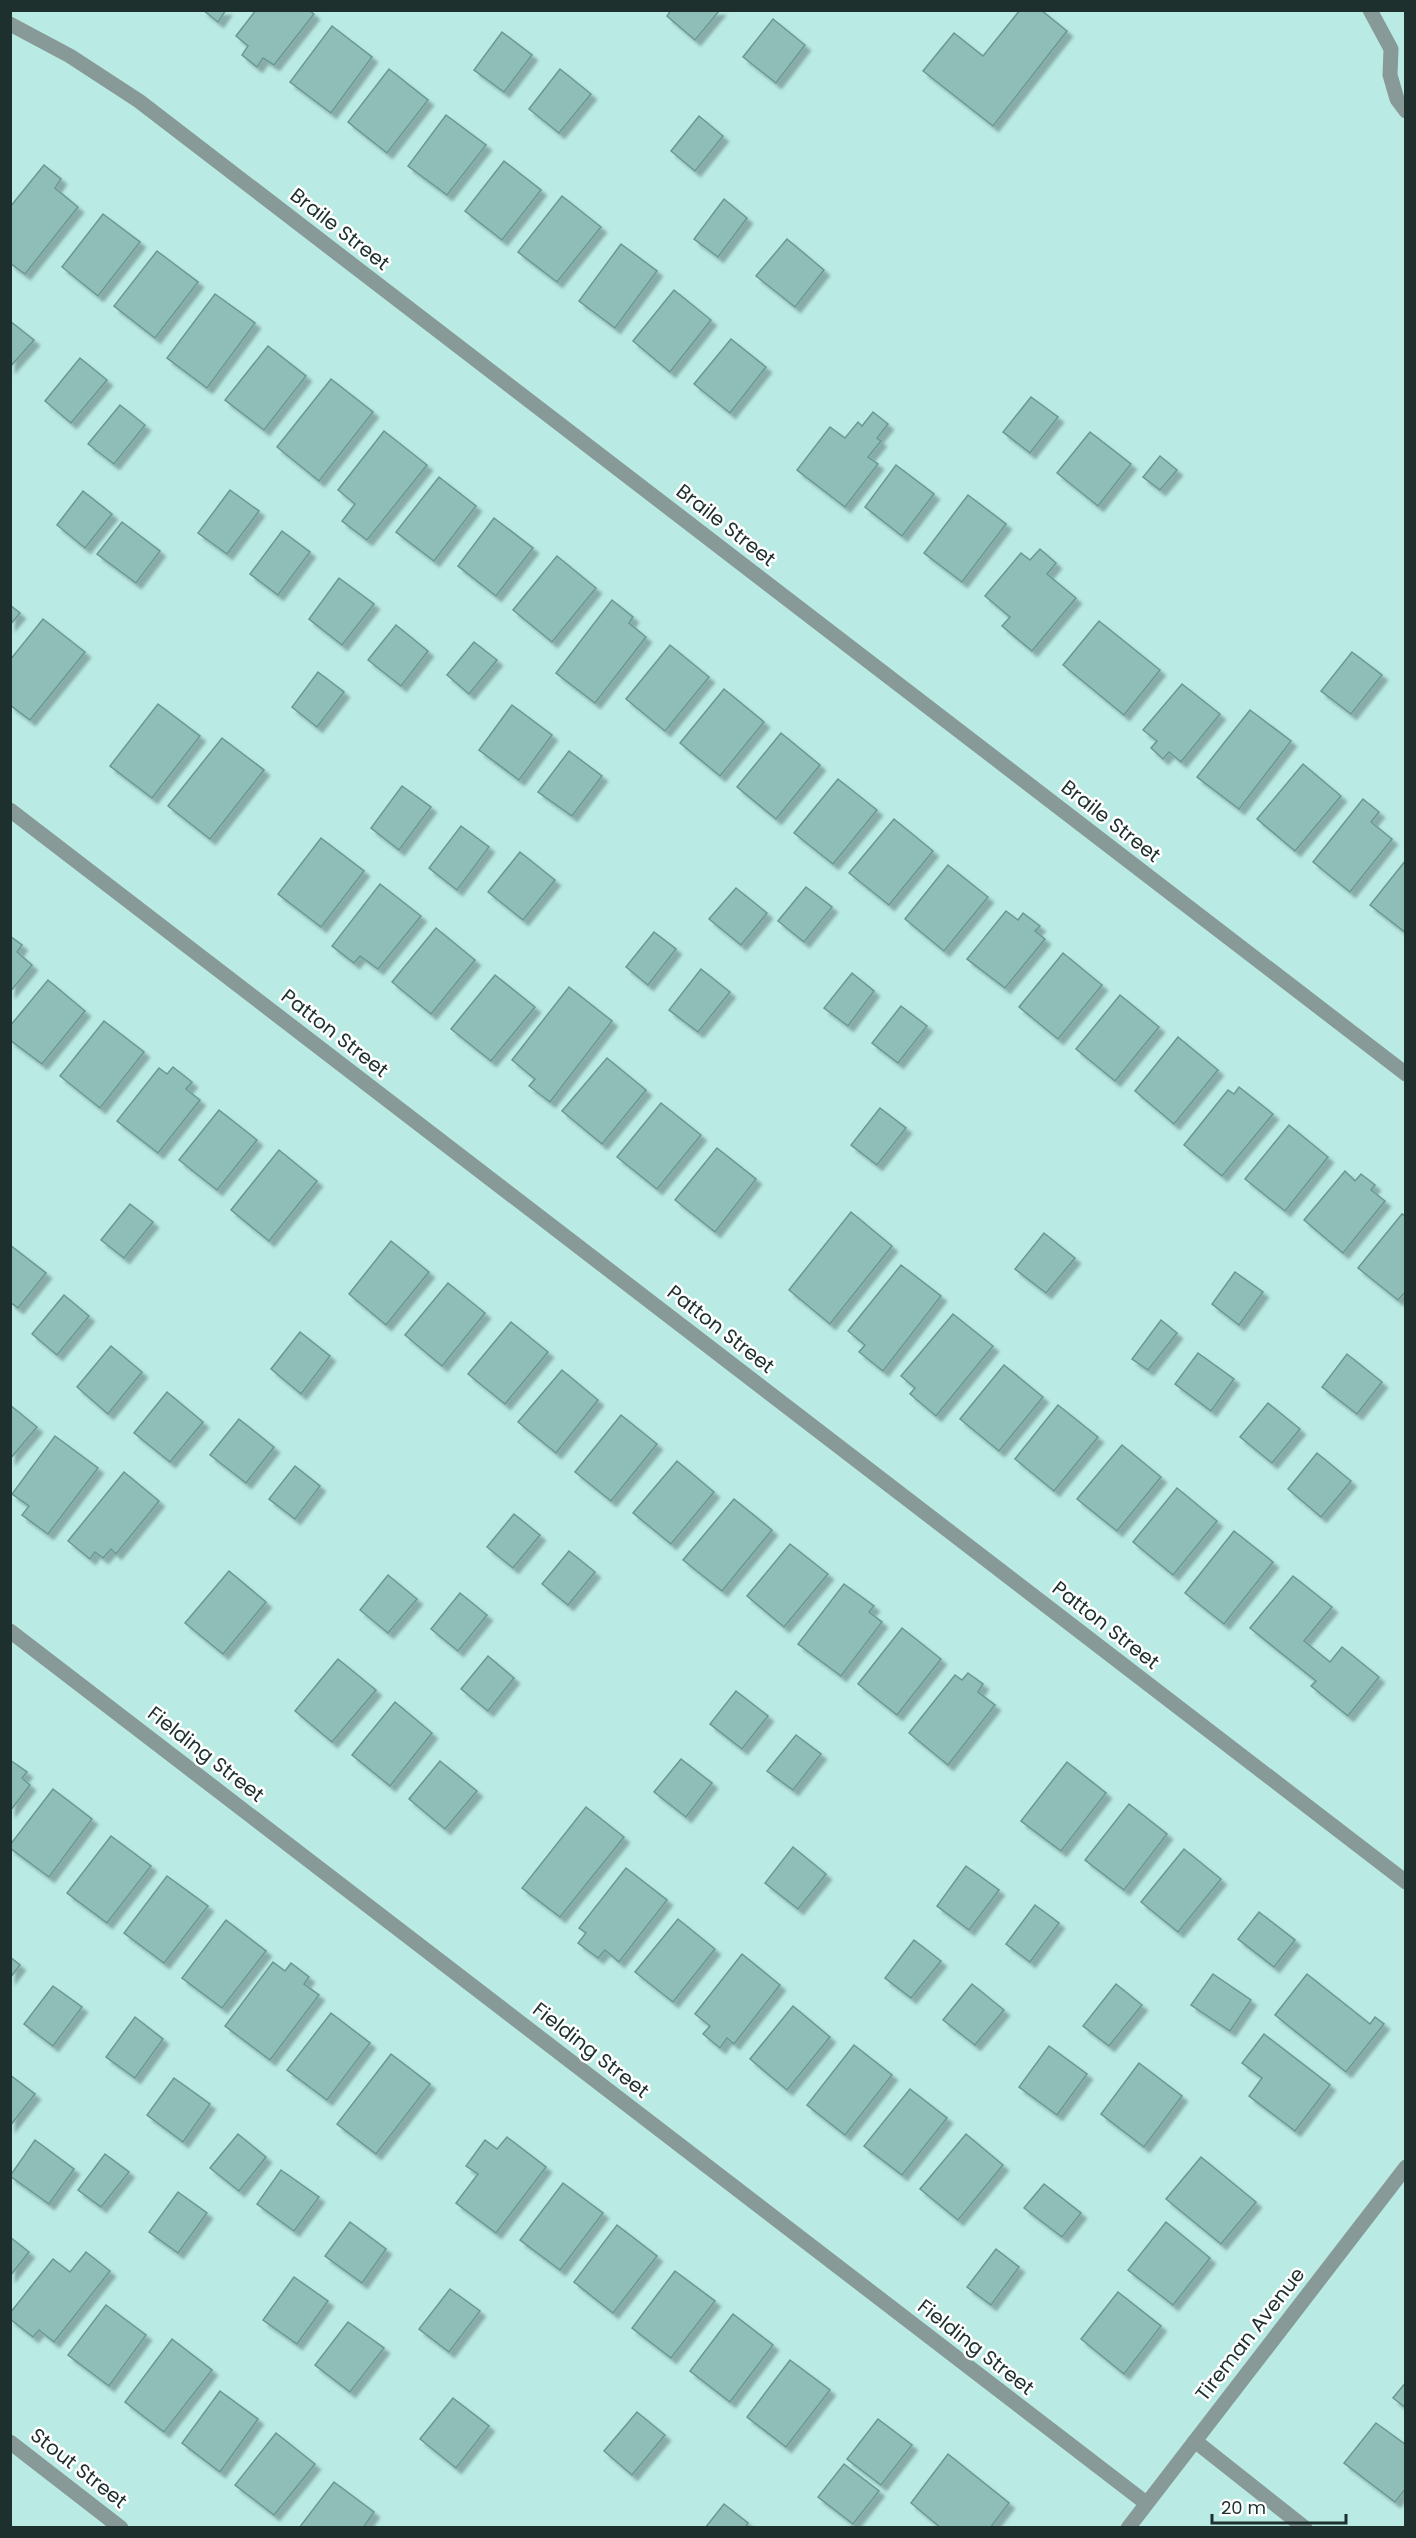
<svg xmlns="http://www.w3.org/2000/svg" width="1416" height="2538" font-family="Poppins,sans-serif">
	<defs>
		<filter id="shadow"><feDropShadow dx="5.5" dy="5.5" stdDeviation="1.5" flood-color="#0004"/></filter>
	</defs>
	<rect width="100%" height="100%" fill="#baeae4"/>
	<g fill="#8fbdb8" stroke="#6a9893" stroke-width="1.5" filter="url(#shadow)">
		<path d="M203 10H226L218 22Z"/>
		<path d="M256 10H309L314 14 274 65 263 58 257 67 242 55 248 46 236 36Z"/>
		<path d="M671 10H720L695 40 667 16Z"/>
		<path d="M1020 10H1041L1067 31 993 126 923 71 954 33 983 56Z"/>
		<path d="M773 19 805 45 776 83 743 57Z"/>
		<path d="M332 26 372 57 331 113 290 82Z"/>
		<path d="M502 32 532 55 504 92 474 70Z"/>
		<path d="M389 69 428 100 387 153 348 122Z"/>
		<path d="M560 69 591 94 559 133 529 109Z"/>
		<path d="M446 115 486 145 447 195 408 166Z"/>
		<path d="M699 116 723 136 695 171 671 151Z"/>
		<path d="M504 161 541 190 502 240 465 211Z"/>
		<path d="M44 165 61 179 55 188 78 207 25 274 10 263V207Z"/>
		<path d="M562 196 601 227 557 282 518 252Z"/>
		<path d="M724 199 747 218 718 257 694 239Z"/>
		<path d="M103 214 140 242 98 296 62 267Z"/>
		<path d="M787 239 824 270 795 307 756 276Z"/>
		<path d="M621 244 657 271 615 328 579 301Z"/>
		<path d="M157 251 198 282 155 338 114 306Z"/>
		<path d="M674 290 711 320 670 372 633 341Z"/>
		<path d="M215 294 255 323 207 388 167 358Z"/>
		<path d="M10 321 34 340 10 367Z"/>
		<path d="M731 339 766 367 730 413 694 384Z"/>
		<path d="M268 346 306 376 264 430 225 400Z"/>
		<path d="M80 358 107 380 71 423 45 401Z"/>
		<path d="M331 379 373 412 319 481 277 447Z"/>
		<path d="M1031 397 1058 417 1030 453 1003 432Z"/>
		<path d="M120 405 145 425 114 464 88 444Z"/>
		<path d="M873 412 888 424 877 438 881 441 868 457 878 464 845 507 797 470 830 427 845 438 858 422 862 426Z"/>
		<path d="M384 431 427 465 367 540 342 521 355 504 338 490Z"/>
		<path d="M1090 432 1131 464 1098 506 1057 473Z"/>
		<path d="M1160 456 1177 470 1160 490 1143 477Z"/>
		<path d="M896 465 934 494 902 536 865 507Z"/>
		<path d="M439 477 476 506 434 561 396 532Z"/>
		<path d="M230 490 259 511 227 554 198 533Z"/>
		<path d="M83 491 112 514 85 548 57 525Z"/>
		<path d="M968 495 1006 524 962 582 924 553Z"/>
		<path d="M494 518 533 548 496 596 458 566Z"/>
		<path d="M122 522 160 551 136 583 97 554Z"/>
		<path d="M282 531 310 552 278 595 250 574Z"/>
		<path d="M1040 549 1056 563 1047 574 1076 598 1032 651 1002 626 1010 617 985 596 1021 553 1030 560Z"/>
		<path d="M557 556 596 588 552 642 513 610Z"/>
		<path d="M339 578 374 604 342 645 309 619Z"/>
		<path d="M612 600 633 617 629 623 646 637 595 703 556 673Z"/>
		<path d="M10 605 20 613 10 625Z"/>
		<path d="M43 619 85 652 30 720 10 705V660Z"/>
		<path d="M1099 621 1160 670 1124 715 1063 665Z"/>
		<path d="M396 625 428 651 401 686 368 660Z"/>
		<path d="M474 642 497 660 469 694 447 675Z"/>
		<path d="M670 645 709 677 665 731 626 699Z"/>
		<path d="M1352 652 1382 675 1351 714 1321 691Z"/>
		<path d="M318 672 344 692 317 727 292 707Z"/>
		<path d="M1182 684 1220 714 1181 762 1169 752 1163 759 1151 748 1157 741 1143 730Z"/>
		<path d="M724 689 764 722 720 776 680 743Z"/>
		<path d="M158 704 200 736 152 798 110 766Z"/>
		<path d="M512 705 552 735 519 780 479 750Z"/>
		<path d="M1250 710 1291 741 1239 809 1197 777Z"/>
		<path d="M781 733 820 765 776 819 737 787Z"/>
		<path d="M222 738 264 770 210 839 168 806Z"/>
		<path d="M569 751 602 776 572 816 538 792Z"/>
		<path d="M1303 764 1341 796 1295 851 1257 819Z"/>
		<path d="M838 779 877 810 833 864 794 833Z"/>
		<path d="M402 786 431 807 399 850 371 828Z"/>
		<path d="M1363 799 1379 812 1371 822 1392 839 1350 892 1313 862Z"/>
		<path d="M894 819 933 851 889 905 849 873Z"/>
		<path d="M461 826 489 847 457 890 429 868Z"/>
		<path d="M321 838 364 871 321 927 278 894Z"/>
		<path d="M520 852 555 880 523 920 488 892Z"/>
		<path d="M1406 860V933L1370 905Z"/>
		<path d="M948 865 988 897 944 951 905 919Z"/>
		<path d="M380 884 421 916 378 969 360 956 354 963 332 946Z"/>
		<path d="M806 887 832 907 804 942 778 921Z"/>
		<path d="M736 888 767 913 741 945 709 919Z"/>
		<path d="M1006 911 1018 920 1023 913 1040 926 1035 931 1045 939 1005 988 967 959Z"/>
		<path d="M436 928 475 960 431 1014 392 982Z"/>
		<path d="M654 932 676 949 648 985 626 967Z"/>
		<path d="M10 936 22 945 17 952 32 965 10 992Z"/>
		<path d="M1063 953 1102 985 1058 1039 1019 1007Z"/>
		<path d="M701 969 730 992 698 1032 669 1010Z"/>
		<path d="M852 973 874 991 848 1026 824 1008Z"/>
		<path d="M495 975 535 1007 491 1061 451 1029Z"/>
		<path d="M48 980 85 1011 42 1064 10 1040V1026Z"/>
		<path d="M569 987 612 1021 550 1102 529 1086 535 1079 512 1060Z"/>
		<path d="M1120 995 1159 1027 1115 1081 1076 1049Z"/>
		<path d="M901 1006 927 1026 898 1063 872 1043Z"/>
		<path d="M104 1021 144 1052 100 1108 60 1076Z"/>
		<path d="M1178 1037 1218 1070 1174 1124 1135 1091Z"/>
		<path d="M607 1058 646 1090 602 1144 562 1111Z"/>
		<path d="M173 1067 192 1082 186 1089 200 1100 158 1153 117 1121 159 1068 167 1074Z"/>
		<path d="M1239 1087 1273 1114 1222 1176 1184 1145 1228 1090 1234 1094Z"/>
		<path d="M661 1103 701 1135 657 1189 617 1157Z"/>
		<path d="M880 1108 906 1128 877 1165 851 1145Z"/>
		<path d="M219 1110 257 1140 217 1190 179 1160Z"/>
		<path d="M1289 1125 1328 1157 1285 1211 1245 1179Z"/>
		<path d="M717 1148 756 1179 715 1232 675 1200Z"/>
		<path d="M279 1150 317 1181 269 1241 231 1210Z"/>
		<path d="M1345 1171 1355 1181 1361 1174 1375 1185 1371 1190 1385 1201 1343 1253 1304 1220Z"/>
		<path d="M130 1204 153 1222 124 1258 101 1240Z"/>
		<path d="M851 1212 892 1246 830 1324 789 1290Z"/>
		<path d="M1402 1214 1406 1216V1291L1398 1300 1358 1268Z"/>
		<path d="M1044 1233 1075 1258 1046 1293 1015 1269Z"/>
		<path d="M391 1241 429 1272 386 1325 349 1294Z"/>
		<path d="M10 1245 46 1273 18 1308 10 1302Z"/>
		<path d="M901 1265 941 1296 883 1371 859 1352 865 1345 848 1331Z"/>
		<path d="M1235 1272 1263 1292 1239 1325 1212 1304Z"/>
		<path d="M448 1283 485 1313 442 1366 405 1335Z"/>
		<path d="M64 1295 89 1316 57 1355 32 1334Z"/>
		<path d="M953 1314 993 1346 936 1416 910 1394 915 1388 901 1376Z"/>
		<path d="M1161 1320 1177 1333 1148 1370 1132 1359Z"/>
		<path d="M511 1322 548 1352 505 1404 468 1374Z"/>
		<path d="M300 1332 330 1356 301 1394 271 1369Z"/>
		<path d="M111 1346 142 1372 108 1414 77 1387Z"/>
		<path d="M1198 1353 1234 1379 1211 1411 1175 1384Z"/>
		<path d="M1347 1354 1382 1382 1357 1414 1322 1387Z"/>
		<path d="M1004 1365 1043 1397 999 1451 960 1419Z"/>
		<path d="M562 1370 598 1400 556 1453 518 1422Z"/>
		<path d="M167 1392 203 1422 170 1462 134 1433Z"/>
		<path d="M1268 1403 1300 1429 1272 1463 1240 1437Z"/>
		<path d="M10 1405 37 1427 10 1459Z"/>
		<path d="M1058 1405 1098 1437 1054 1491 1015 1459Z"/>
		<path d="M621 1415 657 1444 611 1501 575 1472Z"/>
		<path d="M239 1419 274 1447 246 1483 210 1455Z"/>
		<path d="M55 1436 98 1468 48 1534 22 1515 29 1506 12 1494Z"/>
		<path d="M1122 1445 1161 1477 1117 1531 1077 1499Z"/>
		<path d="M1317 1453 1351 1481 1321 1517 1288 1489Z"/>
		<path d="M677 1461 714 1492 671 1544 633 1513Z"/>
		<path d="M295 1466 320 1486 295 1519 269 1499Z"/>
		<path d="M124 1472 159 1501 116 1554 111 1549 103 1558 95 1552 90 1559 68 1541Z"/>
		<path d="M1177 1488 1217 1521 1173 1575 1133 1542Z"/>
		<path d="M734 1499 772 1530 722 1591 683 1560Z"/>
		<path d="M514 1514 540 1535 513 1568 487 1547Z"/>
		<path d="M1234 1531 1273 1562 1224 1624 1185 1593Z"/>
		<path d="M790 1544 828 1574 784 1627 747 1596Z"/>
		<path d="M569 1551 595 1572 568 1605 542 1584Z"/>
		<path d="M229 1571 266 1602 223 1654 185 1623Z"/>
		<path d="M388 1575 417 1599 388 1633 360 1610Z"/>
		<path d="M1293 1576 1332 1607 1304 1641 1330 1662 1342 1647 1379 1677 1348 1716 1311 1686 1316 1681 1250 1628Z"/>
		<path d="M844 1584 874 1606 869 1612 882 1622 841 1676 798 1644Z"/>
		<path d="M460 1593 487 1615 458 1651 431 1629Z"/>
		<path d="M902 1628 941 1659 897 1715 858 1684Z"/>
		<path d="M488 1656 514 1678 488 1711 461 1689Z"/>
		<path d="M338 1659 376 1690 332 1742 295 1711Z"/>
		<path d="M968 1673 983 1684 978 1692 995 1705 948 1765 909 1733 955 1675 962 1680Z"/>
		<path d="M736 1691 768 1716 742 1749 710 1724Z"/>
		<path d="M395 1702 432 1733 390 1786 352 1755Z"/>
		<path d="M796 1735 821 1754 793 1790 767 1771Z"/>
		<path d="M681 1759 712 1783 686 1817 654 1792Z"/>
		<path d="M10 1760 27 1772 22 1778 30 1785 10 1811Z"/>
		<path d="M440 1761 477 1791 445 1829 409 1799Z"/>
		<path d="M1067 1762 1106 1793 1061 1851 1021 1821Z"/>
		<path d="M53 1789 92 1819 49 1877 10 1848V1845Z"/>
		<path d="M1129 1804 1167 1834 1124 1890 1085 1860Z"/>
		<path d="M586 1807 624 1837 560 1917 522 1888Z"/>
		<path d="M111 1836 151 1866 107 1923 67 1893Z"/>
		<path d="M793 1847 826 1874 798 1909 765 1883Z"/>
		<path d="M1184 1849 1221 1879 1178 1932 1141 1902Z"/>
		<path d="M966 1866 999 1890 969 1930 937 1906Z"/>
		<path d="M626 1868 667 1900 619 1962 605 1950 598 1958 578 1943 586 1933 579 1928Z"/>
		<path d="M167 1876 208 1906 164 1963 124 1933Z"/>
		<path d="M1035 1905 1059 1923 1030 1962 1006 1944Z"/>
		<path d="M1259 1912 1295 1940 1274 1967 1238 1939Z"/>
		<path d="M678 1919 715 1949 673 2002 635 1972Z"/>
		<path d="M226 1920 266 1951 222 2008 182 1978Z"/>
		<path d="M914 1940 941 1961 911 1998 885 1978Z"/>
		<path d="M742 1954 780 1985 734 2044 727 2038 720 2048 703 2034 710 2026 695 2014Z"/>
		<path d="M10 1957 20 1965 10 1978Z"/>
		<path d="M273 1962 285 1971 291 1963 309 1977 304 1984 319 1995 270 2060 225 2026Z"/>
		<path d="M1213 1974 1251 2000 1230 2031 1191 2005Z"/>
		<path d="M1307 1974 1370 2024 1375 2017 1384 2024 1346 2072 1275 2015Z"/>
		<path d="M972 1984 1004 2010 975 2045 943 2020Z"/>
		<path d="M1116 1984 1142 2005 1109 2046 1083 2026Z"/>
		<path d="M53 1986 82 2007 53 2046 24 2024Z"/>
		<path d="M793 2006 830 2037 787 2090 750 2059Z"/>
		<path d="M331 2013 370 2043 327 2100 287 2070Z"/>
		<path d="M135 2017 163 2039 135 2078 106 2057Z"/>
		<path d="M1264 2034 1330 2085 1295 2131 1249 2096 1262 2078 1242 2063Z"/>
		<path d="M854 2045 892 2075 845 2135 807 2105Z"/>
		<path d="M1049 2046 1087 2074 1057 2115 1019 2087Z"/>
		<path d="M391 2054 430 2084 376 2154 337 2124Z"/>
		<path d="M1139 2063 1182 2096 1144 2147 1101 2114Z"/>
		<path d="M10 2075 35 2094 10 2126Z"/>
		<path d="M174 2078 210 2104 183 2142 147 2115Z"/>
		<path d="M910 2089 947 2118 902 2175 864 2146Z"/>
		<path d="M238 2134 266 2157 239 2191 210 2168Z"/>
		<path d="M966 2134 1003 2165 958 2220 920 2189Z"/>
		<path d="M507 2137 546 2167 496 2233 456 2203 478 2174 466 2166 485 2140 497 2149Z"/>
		<path d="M35 2140 74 2169 49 2204 10 2176Z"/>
		<path d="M105 2154 129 2172 101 2207 78 2190Z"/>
		<path d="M1201 2157 1256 2202 1221 2244 1166 2199Z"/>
		<path d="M281 2170 319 2197 294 2231 257 2204Z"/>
		<path d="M563 2183 603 2213 560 2270 520 2240Z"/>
		<path d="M1044 2184 1081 2213 1062 2237 1024 2208Z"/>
		<path d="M178 2192 207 2213 178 2253 149 2232Z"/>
		<path d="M350 2222 386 2249 362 2283 325 2256Z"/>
		<path d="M1166 2222 1210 2258 1173 2305 1128 2270Z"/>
		<path d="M617 2225 657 2256 613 2313 574 2282Z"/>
		<path d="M10 2237 29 2252 10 2276Z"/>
		<path d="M996 2249 1019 2267 991 2305 967 2287Z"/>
		<path d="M86 2252 110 2271 54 2342 39 2330 33 2337 10 2319V2313L53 2259 70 2272Z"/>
		<path d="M675 2271 715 2301 671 2358 632 2328Z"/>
		<path d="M294 2277 328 2301 297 2344 263 2320Z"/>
		<path d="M450 2289 480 2311 449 2352 419 2329Z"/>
		<path d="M1118 2292 1161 2326 1124 2374 1081 2339Z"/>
		<path d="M106 2305 146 2335 109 2386 68 2355Z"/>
		<path d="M733 2314 773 2345 730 2402 690 2371Z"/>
		<path d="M348 2322 384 2348 350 2392 315 2365Z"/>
		<path d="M172 2339 212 2370 164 2432 125 2402Z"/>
		<path d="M790 2360 830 2390 786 2447 747 2417Z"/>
		<path d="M1406 2382V2408L1393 2398Z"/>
		<path d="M220 2391 258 2419 220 2472 182 2443Z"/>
		<path d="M453 2398 489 2426 456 2468 420 2439Z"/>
		<path d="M637 2412 665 2435 632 2475 604 2451Z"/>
		<path d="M878 2419 912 2445 881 2485 847 2459Z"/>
		<path d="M1376 2423 1406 2445V2488L1395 2502 1344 2463Z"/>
		<path d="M276 2433 315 2464 274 2515 235 2485Z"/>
		<path d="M948 2454 1009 2503 990 2528H941L911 2503Z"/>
		<path d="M844 2464 879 2491 853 2524 818 2497Z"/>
		<path d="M334 2482 374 2512 363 2528H299Z"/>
		<path d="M724 2504 748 2523 745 2528H705Z"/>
	</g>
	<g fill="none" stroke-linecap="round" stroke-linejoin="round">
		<g stroke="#879a98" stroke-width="15">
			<path d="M1370 10 1391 49 1390 75 1397 99 1406 111"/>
			<path d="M10 24 70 56 139 101 1406 1074"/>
			<path d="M10 810 1406 1882"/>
			<path d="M10 1631 1146 2503"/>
			<path d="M1195 2441 1305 2528"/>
			<path d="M10 2442 121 2528"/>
		</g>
		<path stroke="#879a98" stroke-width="15" d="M1128 2528 1406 2167"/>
	</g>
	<g text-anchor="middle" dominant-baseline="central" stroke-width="5" stroke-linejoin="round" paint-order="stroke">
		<g font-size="20" fill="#1d302e" stroke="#fff">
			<text transform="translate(340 229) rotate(38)">Braile Street</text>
			<text transform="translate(726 525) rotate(38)">Braile Street</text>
			<text transform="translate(1111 821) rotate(38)">Braile Street</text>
			<text transform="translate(335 1033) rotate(38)">Patton Street</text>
			<text transform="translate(721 1329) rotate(38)">Patton Street</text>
			<text transform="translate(1106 1625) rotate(38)">Patton Street</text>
			<text transform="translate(206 1754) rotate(38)">Fielding Street</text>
			<text transform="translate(591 2050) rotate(38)">Fielding Street</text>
			<text transform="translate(1250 2334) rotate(-52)">Tireman Avenue</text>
			<text transform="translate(976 2347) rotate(38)">Fielding Street</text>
			<text transform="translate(79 2468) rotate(38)">Stout Street</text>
		</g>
	</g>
	<rect width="1416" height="2538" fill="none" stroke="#1d302e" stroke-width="24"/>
	<path d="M1212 2514v9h134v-9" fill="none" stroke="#1d302e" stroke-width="3"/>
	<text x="1221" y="2514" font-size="18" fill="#1d302e" stroke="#ffffff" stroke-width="4.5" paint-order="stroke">20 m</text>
</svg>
